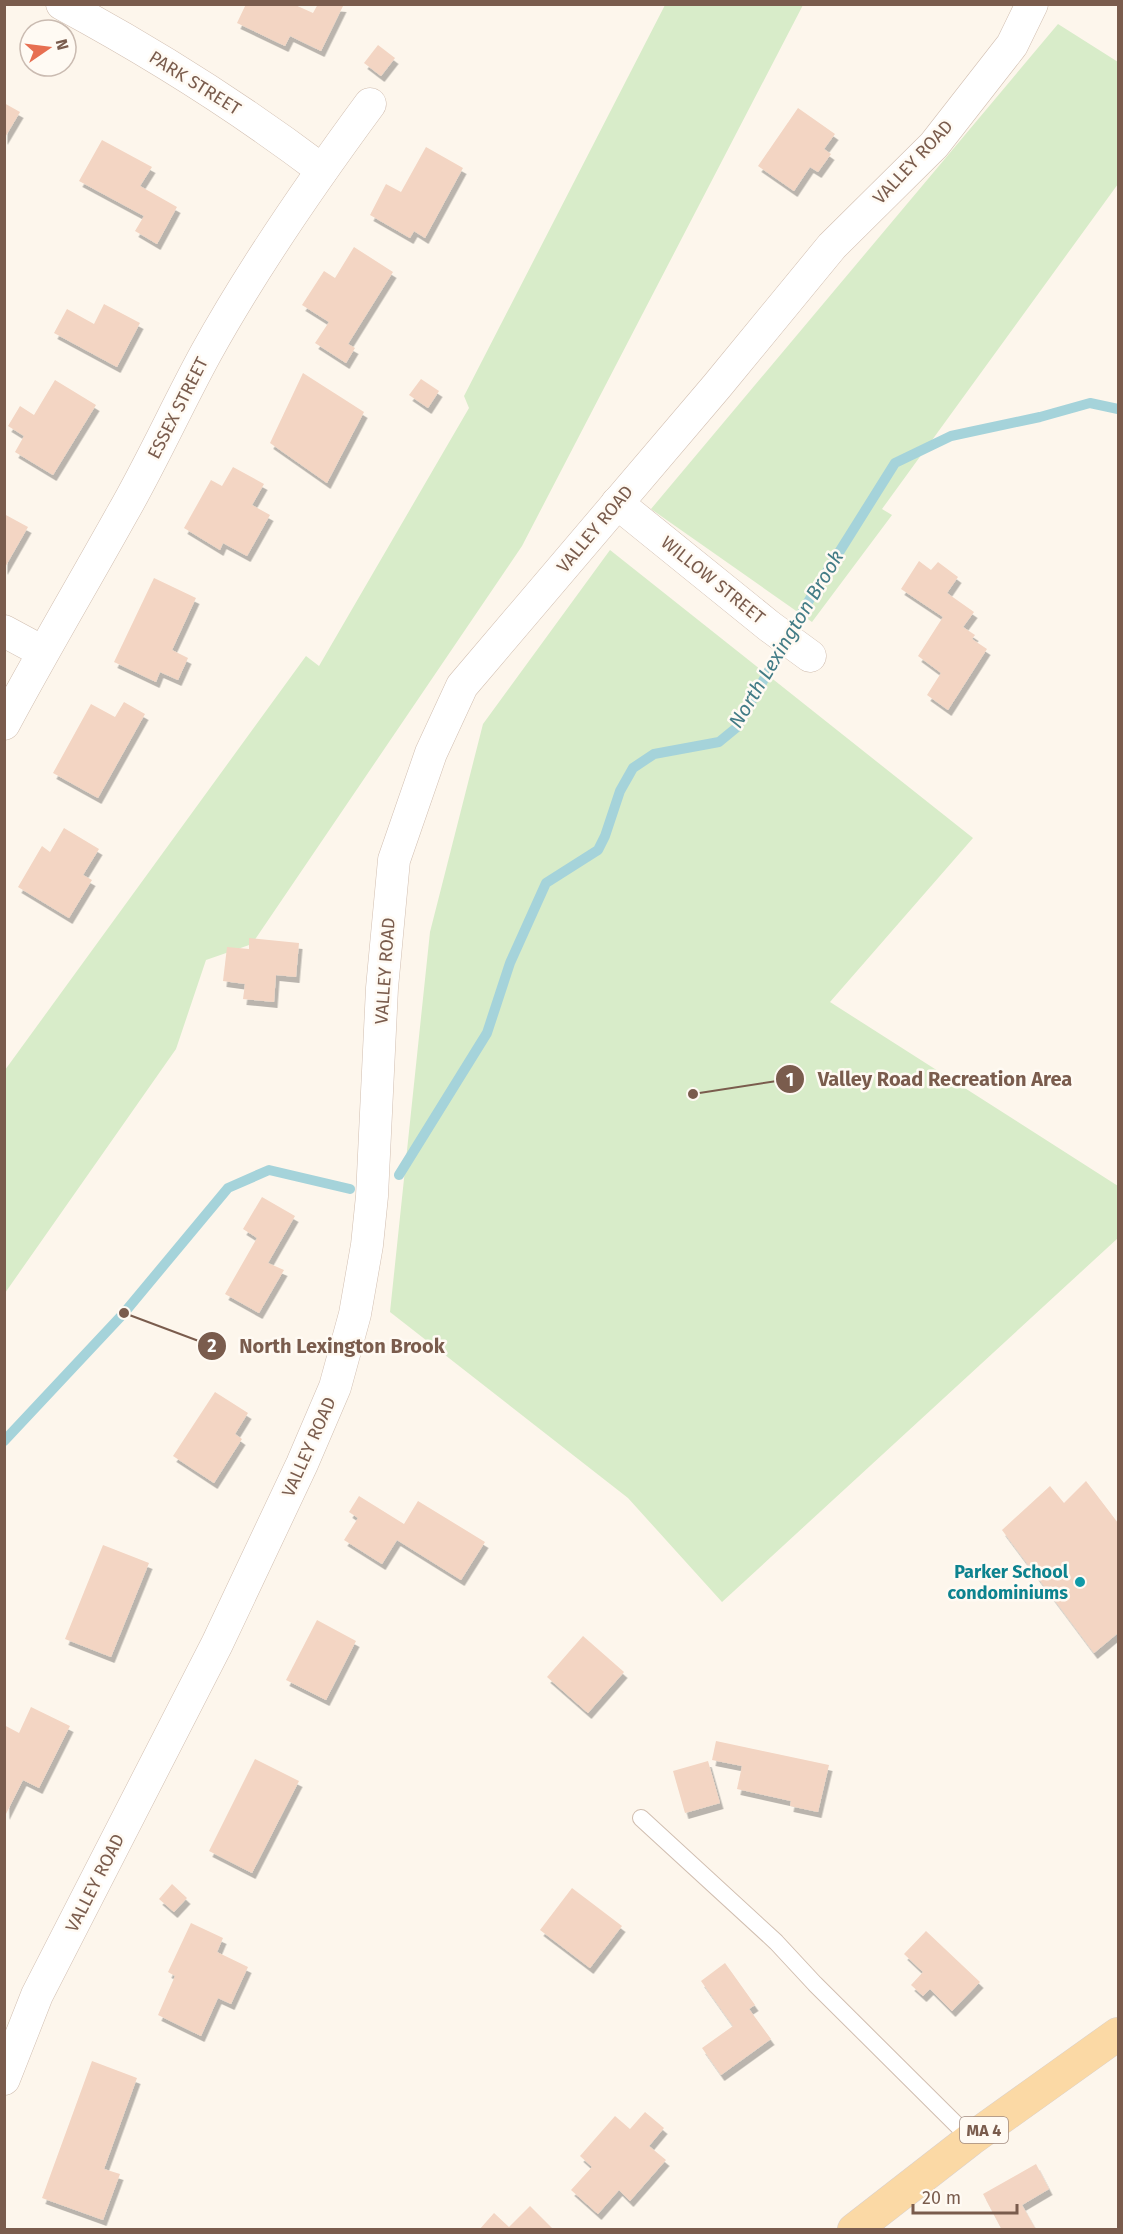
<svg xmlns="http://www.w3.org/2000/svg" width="1123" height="2234" font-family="'Fira Sans',sans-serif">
	<defs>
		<filter id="shadow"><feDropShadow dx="3.5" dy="6" stdDeviation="0" flood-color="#0004"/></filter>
	</defs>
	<rect width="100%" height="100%" fill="#fdf6ec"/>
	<g fill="#d8ecc9">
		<path d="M665 5H803L522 546 252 944 206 960 176 1049 5 1293V1070L306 656 319 666 469 408 464 396Z"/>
		<path d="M1058 24 1118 62V184L882 509 892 515 812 622 651 509Z"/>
		<path d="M610 550 973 838 830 1002 1118 1186V1238L722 1602 628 1498 390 1312 430 932 483 724Z"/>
	</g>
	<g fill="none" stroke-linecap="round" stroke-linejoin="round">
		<g stroke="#a5d3da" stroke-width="10">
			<path d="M399 1175 487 1033 510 963 546 883 598 850 605 836 620 791 633 768 654 754 719 742 736 728 811 597 895 463 951 436 1040 417 1090 403 1118 409"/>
			<path d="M4 1441 124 1313 228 1188 269 1170 350 1189"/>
		</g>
	</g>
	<g fill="#f3d5c3" filter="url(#shadow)">
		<path d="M246 4H293L313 13 318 4 343 6 321 51 290 36 285 46 237 23Z"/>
		<path d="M378 45 395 58 381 76 364 63Z"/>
		<path d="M4 103 20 112 4 139Z"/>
		<path d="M798 108 835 134 824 149 831 154 818 172 810 167 794 191 758 166Z"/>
		<path d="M102 140 152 167 140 186 177 207 157 244 135 231 144 216 79 181Z"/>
		<path d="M426 147 463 168 425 238 414 231 410 238 370 215 386 184 401 192Z"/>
		<path d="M354 247 393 272 348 344 355 348 346 363 315 343 329 322 302 305 324 271 335 278Z"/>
		<path d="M104 304 140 323 117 367 54 333 67 309 94 324Z"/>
		<path d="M303 373 364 412 327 483 270 443Z"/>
		<path d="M421 379 439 391 428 408 409 395Z"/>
		<path d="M55 380 96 405 53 475 15 452 24 436 8 426 20 406 34 415Z"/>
		<path d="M233 467 264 484 252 505 270 515 247 556 223 543 220 550 184 528 211 480 222 486Z"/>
		<path d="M4 514 28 527 4 569Z"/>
		<path d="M919 561 931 570 938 562 958 577 947 593 974 612 963 627 975 635 972 639 987 649 948 710 927 695 941 673 918 656 943 617 901 589Z"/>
		<path d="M154 578 196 598 172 650 188 658 178 680 160 672 156 682 114 662Z"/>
		<path d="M124 702 145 714 98 798 53 773 91 704 115 717Z"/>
		<path d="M64 828 99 849 83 875 92 880 69 918 18 887 42 846 50 852Z"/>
		<path d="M249 938 299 943 296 977 276 975 274 1002 243 999 245 984 223 981 227 947 249 949Z"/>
		<path d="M262 1197 295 1216 268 1263 284 1270 259 1313 225 1294 257 1238 243 1229Z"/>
		<path d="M215 1392 248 1413 235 1434 242 1439 214 1483 173 1456Z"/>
		<path d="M1086 1481 1118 1523V1633L1094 1653 1002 1530 1050 1486 1064 1503Z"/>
		<path d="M359 1496 404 1524 418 1501 485 1542 461 1580 397 1540 382 1564 344 1540 358 1518 349 1512Z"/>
		<path d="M103 1545 149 1563 111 1657 65 1639Z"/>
		<path d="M317 1620 356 1641 326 1700 286 1680Z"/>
		<path d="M583 1636 624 1672 588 1713 547 1677Z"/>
		<path d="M31 1707 70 1726 39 1788 23 1780 6 1814 4 1725 19 1733Z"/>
		<path d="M716 1741 829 1765 818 1812 790 1806 791 1801 737 1789 742 1766 712 1760Z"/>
		<path d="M255 1759 299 1781 252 1873 209 1851Z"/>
		<path d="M708 1761 720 1803 685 1813 673 1771Z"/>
		<path d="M172 1884 187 1898 174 1912 159 1899Z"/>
		<path d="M572 1888 622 1926 590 1968 540 1930Z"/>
		<path d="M191 1923 223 1938 217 1952 248 1967 231 2004 218 1998 201 2036 158 2015 175 1976 168 1972Z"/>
		<path d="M926 1931 980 1982 952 2011 930 1989 923 1996 911 1985 923 1972 904 1954Z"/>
		<path d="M725 1963 755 2005 749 2009 771 2039 721 2075 702 2048 733 2026 701 1981Z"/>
		<path d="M92 2061 137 2078 104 2169 120 2174 103 2220 42 2198Z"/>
		<path d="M645 2112 664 2128 649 2146 666 2160 630 2201 619 2190 598 2214 571 2190 592 2167 580 2156 615 2116 630 2129Z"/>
		<path d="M1036 2164 1049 2189 1022 2205 1035 2228 1032 2230H1002L983 2194Z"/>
		<path d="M530 2206 554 2230H479L494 2213 509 2227Z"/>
	</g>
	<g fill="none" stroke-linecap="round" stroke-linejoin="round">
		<g stroke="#d1beb0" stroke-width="18">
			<path id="lane" d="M641 1818 776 1942 815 1984 971 2139"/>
		</g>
		<g stroke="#d1beb0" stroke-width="33">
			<g id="street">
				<path d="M62 4C153 53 240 108 322 170"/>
				<path d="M617 503 769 626 810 656"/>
				<path d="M4 631 43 652"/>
				<path d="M4 724C42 653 83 584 122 514 152 462 177 406 206 353 254 266 311 184 370 104"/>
				<path d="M4 2079 37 1995 217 1644 302 1464 335 1387 355 1314 367 1245 372 1196 382 988 394 860 431 753 462 686 717 386 832 246 934 145 1012 45 1032 4"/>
			</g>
		</g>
		<g stroke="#dad1cd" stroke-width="34">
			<path id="primary" d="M854 2230 971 2139 1118 2034"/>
		</g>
		<use href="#lane" stroke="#fff" stroke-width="16"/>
		<use href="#street" stroke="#fff" stroke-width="32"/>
		<use href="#primary" stroke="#fbd9a5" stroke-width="33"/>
	</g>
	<circle fill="#0f9aa8" stroke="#fffaf3" stroke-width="2" cx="1080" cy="1582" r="6"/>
	<g text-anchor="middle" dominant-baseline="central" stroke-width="5" stroke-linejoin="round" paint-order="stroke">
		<rect fill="#fffaf3" stroke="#a28b7f" stroke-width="1.5" x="960" y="2117" width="48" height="26" rx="4.5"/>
		<g font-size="16" font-weight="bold" fill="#7a5c4d">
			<text x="984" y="2130">MA 4</text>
		</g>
		<g font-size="18" fill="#7a5c4d" stroke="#fffaf3">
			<text transform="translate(195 83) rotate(32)">PARK STREET</text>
			<text transform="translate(913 162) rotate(-47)">VALLEY ROAD</text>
			<text transform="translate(178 408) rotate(-63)">ESSEX STREET</text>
			<text transform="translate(595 529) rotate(-50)">VALLEY ROAD</text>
			<text transform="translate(713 580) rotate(39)">WILLOW STREET</text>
			<text transform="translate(385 971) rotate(-86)">VALLEY ROAD</text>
			<text transform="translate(309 1447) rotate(-66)">VALLEY ROAD</text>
			<text transform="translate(95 1883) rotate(-63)">VALLEY ROAD</text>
		</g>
		<g font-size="18" font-weight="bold" fill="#0d838f" stroke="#fffaf3" text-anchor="end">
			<text x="1068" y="1572">Parker School<tspan x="1068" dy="21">condominiums</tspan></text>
		</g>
		<g font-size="20" font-style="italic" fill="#437c86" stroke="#fffaf3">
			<text transform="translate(786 639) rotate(-59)">North Lexington Brook</text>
		</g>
	</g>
	<path fill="none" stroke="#7a5c4d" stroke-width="2" d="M693 1094L790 1079M124 1313L212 1346"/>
	<g fill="#7a5c4d" stroke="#fffaf3" stroke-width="2">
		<circle cx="693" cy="1094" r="6"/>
		<circle cx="124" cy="1313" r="6"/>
		<circle cx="790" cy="1079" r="15"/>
		<circle cx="212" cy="1346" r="15"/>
	</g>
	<g font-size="18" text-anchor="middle" font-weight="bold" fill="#fff">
		<text x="790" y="1086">1</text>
		<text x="212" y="1352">2</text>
	</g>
	<g font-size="20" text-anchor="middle" font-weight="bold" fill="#7a5c4d" stroke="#fffaf3" stroke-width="5" stroke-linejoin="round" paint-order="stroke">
		<text x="945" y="1086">Valley Road Recreation Area</text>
		<text x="342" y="1353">North Lexington Brook</text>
	</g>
	<rect width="1123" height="2234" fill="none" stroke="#7a5c4d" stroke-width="12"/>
	<g transform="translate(48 48) rotate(76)"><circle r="28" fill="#fffaf3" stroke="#cabbb1" stroke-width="1.5"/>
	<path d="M0-4.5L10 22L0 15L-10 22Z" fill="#e76f51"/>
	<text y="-9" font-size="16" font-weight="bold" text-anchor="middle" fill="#7a5c4d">N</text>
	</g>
	<path d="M913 2204v9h104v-9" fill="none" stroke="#7a5c4d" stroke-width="3"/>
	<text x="922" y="2204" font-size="18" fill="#7a5c4d" stroke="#fffaf3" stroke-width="4.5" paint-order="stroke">20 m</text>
</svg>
